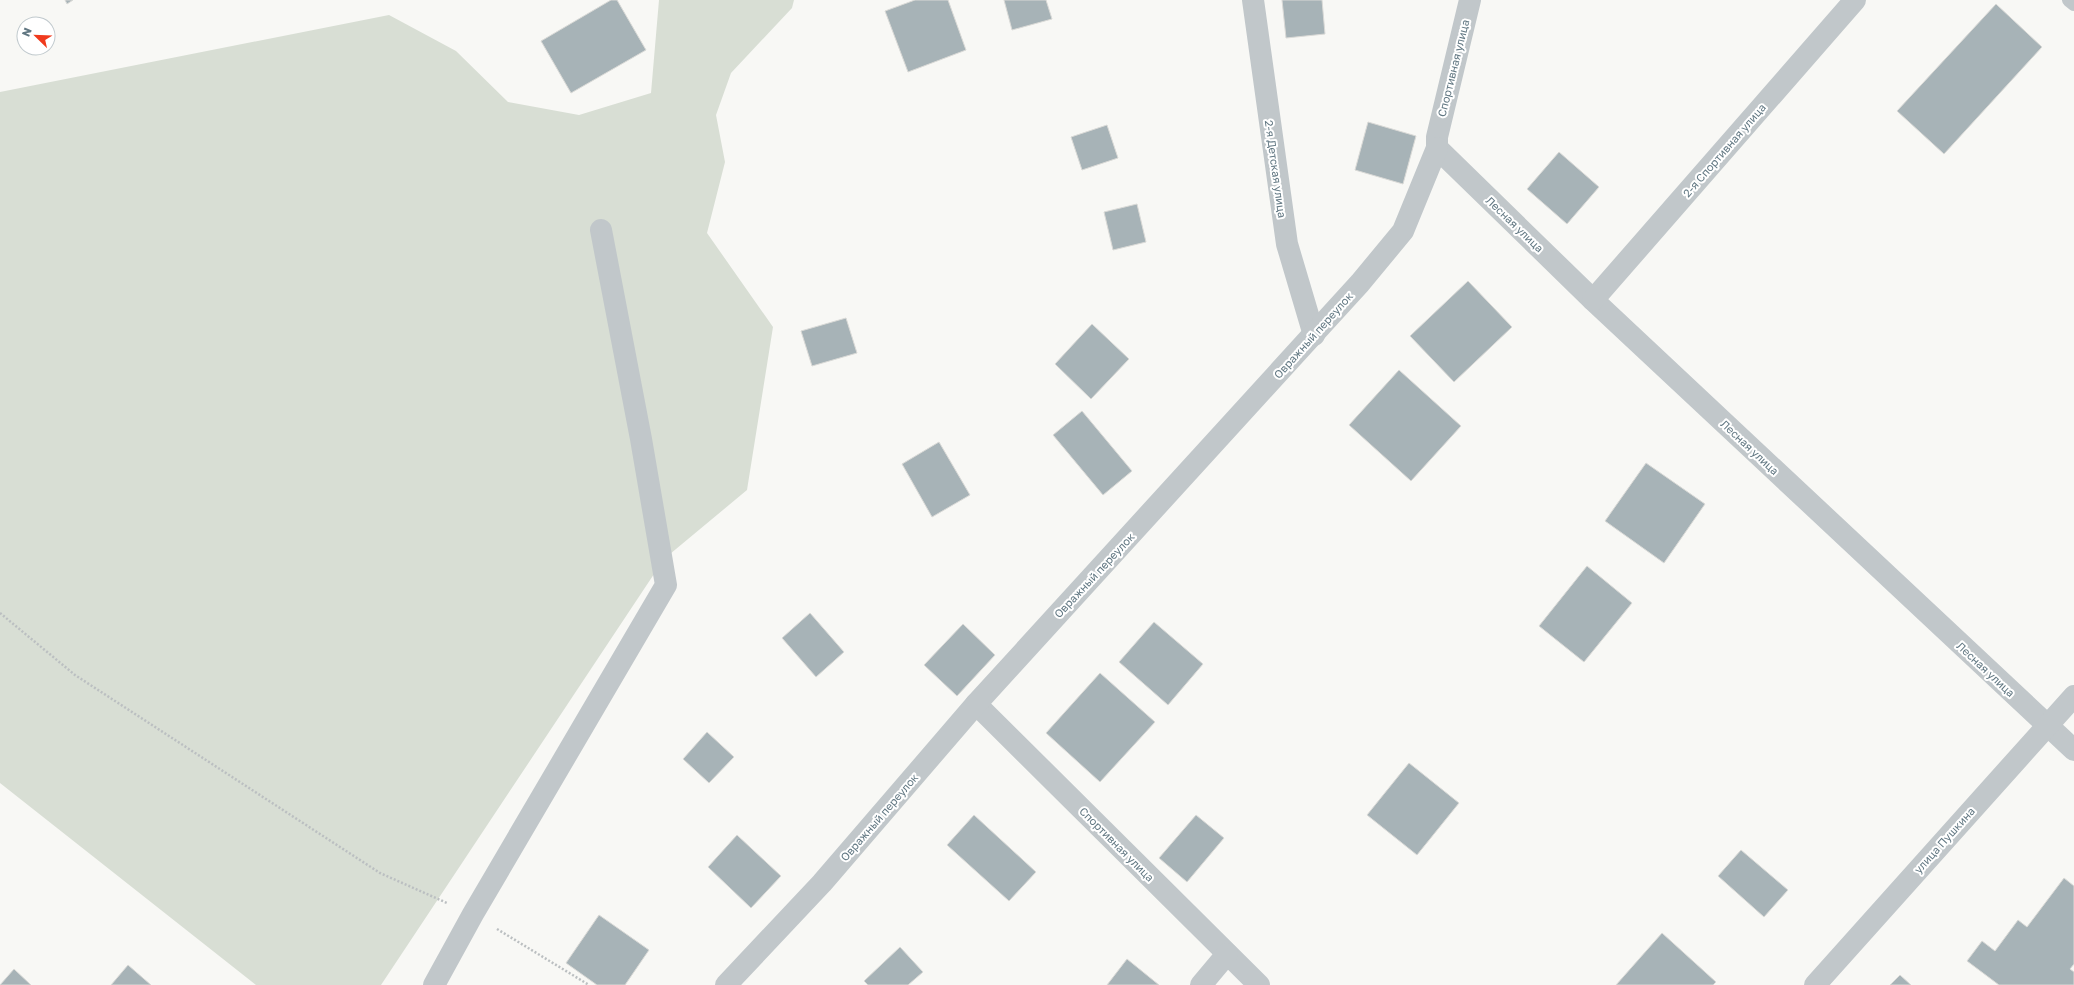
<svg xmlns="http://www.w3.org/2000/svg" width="2074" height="985" font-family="'Golos Text',sans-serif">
	<rect width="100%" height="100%" fill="#f8f8f5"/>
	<path fill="#d8ded4" d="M659 0H794L792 8 731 73 716 115 725 162 707 233 773 327 747 490 664 559 381 985H256L0 783V92L389 15 456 51 508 102 579 115 651 93Z"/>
	<g fill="#a7b3b7" stroke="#dadad7">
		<path d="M65 0H73L67 4Z"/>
		<path d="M611 0H617L646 50 571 93 541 41Z"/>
		<path d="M915 0H948L966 50 908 72 885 11Z"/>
		<path d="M1004 0H1046L1052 19 1012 30Z"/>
		<path d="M1282 0H1322L1325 34 1286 38Z"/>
		<path d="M1996 4 2042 47 1944 154 1897 111Z"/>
		<path d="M1368 122 1416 136 1403 184 1355 170Z"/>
		<path d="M1107 125 1118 158 1082 170 1071 137Z"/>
		<path d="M1559 152 1599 187 1567 224 1527 189Z"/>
		<path d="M1137 204 1146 242 1113 250 1104 212Z"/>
		<path d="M1468 281 1512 327 1454 382 1410 336Z"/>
		<path d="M846 318 857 353 812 366 801 331Z"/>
		<path d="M1092 324 1129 359 1091 399 1055 364Z"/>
		<path d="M1399 370 1461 426 1411 481 1349 425Z"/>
		<path d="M1082 411 1132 471 1103 495 1053 435Z"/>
		<path d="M939 442 970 495 932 517 902 464Z"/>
		<path d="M1646 463 1705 504 1664 563 1605 521Z"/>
		<path d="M1587 566 1632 603 1584 662 1539 626Z"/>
		<path d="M810 613 844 652 816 677 782 638Z"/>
		<path d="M1154 622 1203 664 1168 705 1119 662Z"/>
		<path d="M963 624 995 655 957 696 924 665Z"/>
		<path d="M1100 673 1155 722 1100 782 1046 733Z"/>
		<path d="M707 732 734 757 709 783 683 759Z"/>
		<path d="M1409 763 1459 803 1417 855 1367 815Z"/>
		<path d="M974 815 1036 872 1009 901 947 845Z"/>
		<path d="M1196 815 1224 838 1187 882 1159 858Z"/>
		<path d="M737 835 781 876 751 908 708 867Z"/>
		<path d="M1741 850 1788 890 1764 917 1718 876Z"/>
		<path d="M2064 878 2074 886V964L2070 969 2074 972V985H1999L1967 961 1982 941 1995 951 2018 920 2027 927Z"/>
		<path d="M599 915 649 950 625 985H597L566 963Z"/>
		<path d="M1662 933 1716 982 1713 985H1616Z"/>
		<path d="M900 947 923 972 908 985H868L864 981Z"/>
		<path d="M1127 959 1159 985H1107Z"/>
		<path d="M128 965 151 985H111Z"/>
		<path d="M14 969 31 985H0Z"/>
		<path d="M1900 975 1911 985H1890Z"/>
	</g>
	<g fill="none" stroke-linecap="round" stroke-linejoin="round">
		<g stroke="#bbbfc1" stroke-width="2.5" stroke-dasharray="2 2" stroke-linecap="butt">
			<path d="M0 613 75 675 380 873 447 903"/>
			<path d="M497 929 589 985"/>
		</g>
		<path stroke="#c1c7ca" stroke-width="14" d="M2069 0 2074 4"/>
		<g stroke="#c1c7ca" stroke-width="22">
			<path d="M1253 0 1287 244 1314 335"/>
			<path d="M1470 0 1437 137V148L1593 300 2074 750"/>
			<path d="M1593 300 1855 0"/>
			<path d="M976 704 1259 985"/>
			<path d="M434 985 473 914 666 585 641 439 601 230"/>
			<path d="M726 985 822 883 976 704 1360 283 1403 231 1437 148"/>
			<path d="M1201 985 1227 954"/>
			<path d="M1815 985 2074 696"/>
		</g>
	</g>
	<g text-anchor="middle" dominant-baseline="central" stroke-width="4" stroke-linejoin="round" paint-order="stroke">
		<g font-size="11" fill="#617782" stroke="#fff">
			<text transform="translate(1453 68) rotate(-76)">Спортивная улица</text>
			<text transform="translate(1724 150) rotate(-49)">2-я Спортивная улица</text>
			<text transform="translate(1276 169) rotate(82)">2-я Детская улица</text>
			<text transform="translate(1515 224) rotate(44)">Лесная улица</text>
			<text transform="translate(1313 335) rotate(-48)">Овражный переулок</text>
			<text transform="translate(1750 447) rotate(43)">Лесная улица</text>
			<text transform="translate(1094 575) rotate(-47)">Овражный переулок</text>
			<text transform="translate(1986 669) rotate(43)">Лесная улица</text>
			<text transform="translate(879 817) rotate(-49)">Овражный переулок</text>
			<text transform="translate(1944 840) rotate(-48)">улица Пушкина</text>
			<text transform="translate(1117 844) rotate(45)">Спортивная улица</text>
		</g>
	</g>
	<g transform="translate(36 36) rotate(293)"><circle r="19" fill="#ffffff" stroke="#c0c9cd"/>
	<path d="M0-3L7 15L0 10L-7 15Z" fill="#f03a1d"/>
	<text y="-6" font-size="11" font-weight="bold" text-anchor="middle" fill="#617782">N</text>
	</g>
</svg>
